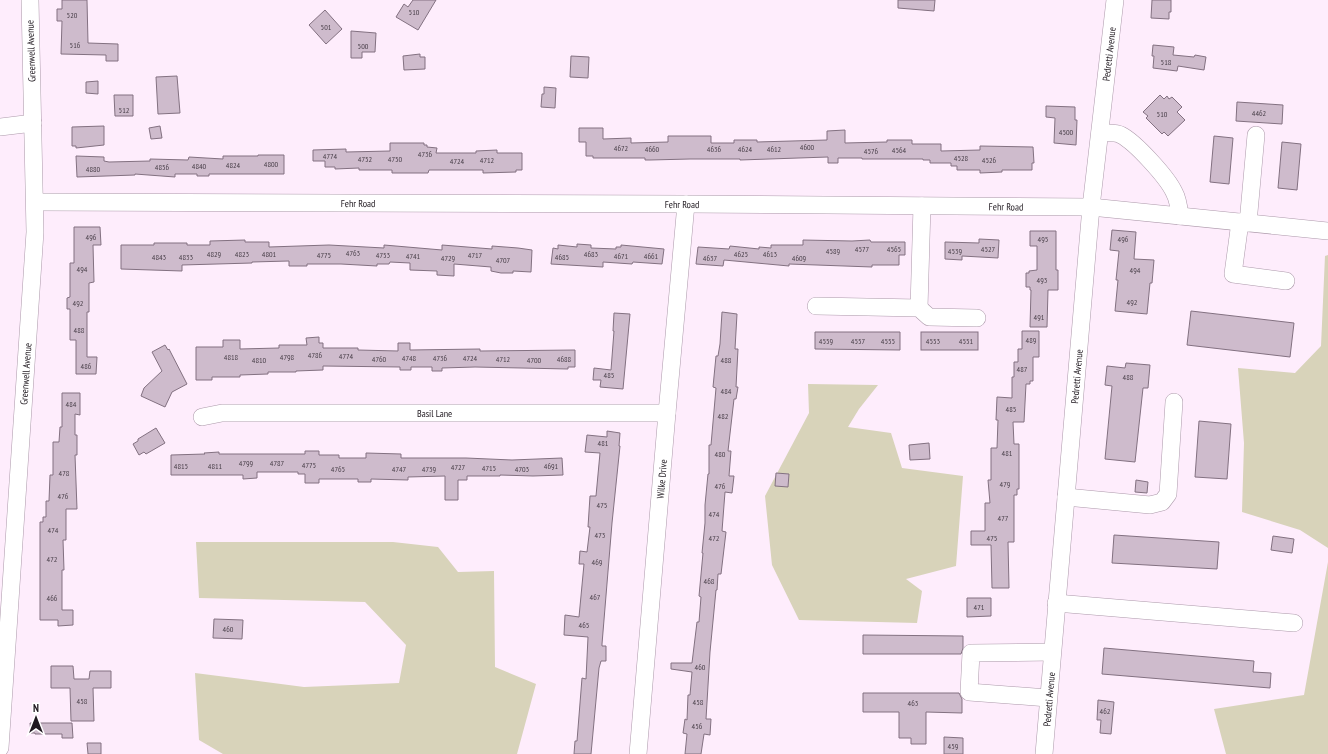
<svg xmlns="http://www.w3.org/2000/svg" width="1328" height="754" font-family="'PT Sans Narrow',sans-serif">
	<rect width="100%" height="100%" fill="#feedfc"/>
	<g fill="#d8d3ba">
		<path d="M1328 255V548L1300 530 1242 512 1244 443 1238 368 1295 373 1321 346 1325 256Z"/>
		<path d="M808 384 878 385 859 409 848 427 891 433 902 468 963 476 956 566 906 579 922 591 917 623 799 620 772 565 765 496 809 413Z"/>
		<path d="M196 542H393L438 547 458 572 494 571 495 667 536 684 517 754H223L199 740 195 673 304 687 399 683 406 645 365 602 199 598Z"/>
		<path d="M1328 562V754H1226L1214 709 1304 695Z"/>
	</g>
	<g fill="#cebbcc" stroke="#837181">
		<path d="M62 0H87L88 43 118 44V61H106V55L61 54 62 21H57V9H62Z"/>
		<path d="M413 0H436L418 30 396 17 404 4 408 7Z"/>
		<path d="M898 0H935L934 11 898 8Z"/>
		<path d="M1152 0H1171V12H1169V19L1151 18Z"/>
		<path d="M325 10 342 29 326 44 309 25Z"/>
		<path d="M351 31 376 33 375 52H362V58H351Z"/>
		<path d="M1153 45 1174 47 1173 55 1194 57 1195 55 1206 57 1204 70 1178 66 1177 71 1153 68 1154 56H1152Z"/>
		<path d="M420 54V57H425V69L404 70 403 56Z"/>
		<path d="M571 56 589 57 588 78 570 77Z"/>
		<path d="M177 76 180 113 158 114 156 77Z"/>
		<path d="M98 81V94L86 93V82Z"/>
		<path d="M544 87 556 88 555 108 541 107 542 94H544Z"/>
		<path d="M114 95H133V116H115Z"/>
		<path d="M1160 95 1164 99 1167 96 1169 99 1172 97 1182 107 1177 112 1185 120 1168 136 1164 132 1162 134 1146 118 1148 116 1143 112Z"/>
		<path d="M1237 102 1283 105 1282 124 1236 121Z"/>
		<path d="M1046 106 1075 107V120H1077L1076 145 1054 143 1055 118 1046 117Z"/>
		<path d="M104 126V145L76 148V146H72V127Z"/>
		<path d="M160 126 162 138 151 139 149 128Z"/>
		<path d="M579 128H603V139L631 138V143L668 142V136H711V143H734V140H757V142L827 140V131L845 130V143L887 142V140H912V144H941V151L980 150V146L1033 147 1034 163H1032V170H1002V172L980 173V170H957V166H951V163H930V160H923V159H862V158H838V163H828V157L740 160V159H690L650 160H645V158H593V156H586V142H579Z"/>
		<path d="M1214 136 1233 138 1229 184 1210 182Z"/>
		<path d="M1282 142 1301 144 1297 190 1278 188Z"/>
		<path d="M390 143H424V145H427V147L437 148 436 153H476V151L497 150V153H522V170H516V172L483 173V170H429L428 173H392V170H359V168L335 169V167H325V161H313V150L346 149V152L390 151Z"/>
		<path d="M258 155H284V174H209V176H197V174H175V177L135 174V175L77 177 76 156 104 157V161L109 162 150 161V159L188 160 189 157 223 159V156H258Z"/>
		<path d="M74 227H100L101 245H93L94 282 89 283V312H87V357H97L96 374H76V340H70V309H67V298L70 297V263H74Z"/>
		<path d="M1112 230 1136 232 1134 259 1154 260 1152 283H1150L1147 314 1115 311 1118 280H1116L1119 251 1110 250Z"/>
		<path d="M1030 231H1056V270H1058V290H1048L1047 327H1030L1031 290H1030V287H1026V273H1029V271L1037 270V246H1030Z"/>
		<path d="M979 239 999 240 998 258 962 256V260L945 259V242L979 243Z"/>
		<path d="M245 240V242H269V247L329 245 384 248V245L442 250V245L492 249V246L518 248 532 250 531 272 513 271V273H501L491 271V267L454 264V276L437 275V271L410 270V263L390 262 389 264H377V266L341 264H307V266H289V261L252 262V263L182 265V271L121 269V245H154V243H187V245H210V241Z"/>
		<path d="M803 240 852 241 870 240 871 242H905V255H899V265H872V267L789 264V266L724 260 723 266 696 264 698 247 729 249 730 246 759 249V247L771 248V245H803Z"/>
		<path d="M577 244 591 245V248L616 249V247H621V245L664 249 662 264 633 262 632 264 603 262V267L551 264 553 248 558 249V245L577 247Z"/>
		<path d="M1191 311 1294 323 1290 357 1187 345Z"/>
		<path d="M722 312 737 314 735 349H738L736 387H738L736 399H734L728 451H731L729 476H734L732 493 725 492 722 531 726 532 721 574H718L717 590H716L710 652 706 719H711L710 735 704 734 701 754H685L687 734 683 733 685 719 687 720 688 695H690L692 672 671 669V663H692L697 622H699L701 597 699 596 703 553H702L705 523V505L708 474H709V445H711L716 388 713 387 716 356H718L720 344Z"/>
		<path d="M614 313 630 314 623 389 600 387 601 380H593L594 368 611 370 614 331H613Z"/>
		<path d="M1022 331H1039V357H1033V381H1030V384H1026L1024 422H1013L1014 444H1019V489H1017V495H1014V542H1008L1009 588H992L991 545H971V531H985V503H990L988 480H991V448H997L998 420H996L997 397 1012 398V377H1014V362H1018V349H1022Z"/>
		<path d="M815 332H900V350L815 349Z"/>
		<rect x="921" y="332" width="57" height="18"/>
		<path d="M319 337V343H323V348H358V350L398 351V343H410V350L480 349V351L575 350V367H568V369L475 367 442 368V371H432V367H411V370H400V367L323 366V370L296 371V372H268V374L240 375V377H212V380H196V347H223V340H240V349L279 348V345H307L306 338Z"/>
		<path d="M165 345 168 350 169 349 187 384 172 392 165 407 141 396 144 388 162 371 152 352Z"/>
		<path d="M1126 363 1150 365 1148 388H1143L1135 462 1105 459 1112 386 1105 385 1107 366 1125 368Z"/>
		<path d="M62 393H80V415L75 414V435H77V455H75L77 509H66V540H63L64 570H62V610H73V625L58 626V620H40V522H43V517H46V501H49L50 475H53V442H59L60 427H62Z"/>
		<path d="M1199 421 1231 424 1227 479 1195 477Z"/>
		<path d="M156 428 165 443 146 454 144 452 139 455 133 444 138 441V439Z"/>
		<path d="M607 431 620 433 619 446H620L612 523 602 644V646H606V661H601L599 668 591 754H574L575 741H577L582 678 586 679 588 637 564 635 565 615 579 617 584 564H579L580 551 587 552 590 527H588L590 496H596L600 453 585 452 587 435 607 437Z"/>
		<path d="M929 443 930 459 910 460 909 445Z"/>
		<path d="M305 451H319V455H339V458H366V453L401 454V458H466L512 460 562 458 563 475 533 476 500 475V476H467V480H458V500H445V476L408 477V480L371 479V482H358V479H319V483H305V474H298V472H257V478L243 479V475H171V455L205 454 204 453 219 452V454H305Z"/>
		<path d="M776 473 789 474 788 487 775 486Z"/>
		<path d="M1136 480 1148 482 1147 493 1135 492Z"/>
		<path d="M1114 535 1219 542 1217 569 1112 563Z"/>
		<path d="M1273 536 1294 539 1292 553 1271 550Z"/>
		<path d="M967 598H991V616L967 617Z"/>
		<path d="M214 619 243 620 242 639 213 638Z"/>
		<path d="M863 635 963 636V648L961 654H863Z"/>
		<path d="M1104 648 1254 661 1253 672 1271 673 1270 688 1102 674Z"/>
		<path d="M51 666H73L74 679H89L90 671H111V688H93L94 721H71L70 688H51Z"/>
		<path d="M863 693H959L962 699V713L926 712V744H911V738H899V712H863Z"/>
		<path d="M1098 700 1114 702 1111 734 1100 733 1101 720H1097Z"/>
		<path d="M30 723H72L73 738H62V734H35V733H31Z"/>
		<path d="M944 737 963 738V754H944Z"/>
		<path d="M87 743H101V754H88Z"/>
	</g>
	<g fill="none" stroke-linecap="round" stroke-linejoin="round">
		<g stroke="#ac99aa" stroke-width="18">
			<g id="minor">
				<path d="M0 127 33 123"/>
				<path d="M1100 133C1106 133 1116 132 1121 135 1135 142 1167 177 1174 192 1178 199 1179 207 1180 216"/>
				<path id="s1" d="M35 202 686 204 1091 207 1328 231"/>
				<path d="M1240 222 1233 274 1286 281"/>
				<path d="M1248 223 1256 135"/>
				<path d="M816 306 919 308 929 317 977 318"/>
				<path d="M919 308 922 206"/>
				<path id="s2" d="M202 417 222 413H667"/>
				<path d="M1066 497 1150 505 1162 502 1168 494 1174 402"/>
				<path d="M1056 603 1294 623"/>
				<path d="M1048 698 969 692 971 653 1052 652"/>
				<path id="s3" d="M0 748 35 232 30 0"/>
				<path id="s4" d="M638 754 667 413 686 204"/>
				<path id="s5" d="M1044 754 1091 207 1115 0"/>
			</g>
		</g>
		<use href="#minor" stroke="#fff" stroke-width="17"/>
	</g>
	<g text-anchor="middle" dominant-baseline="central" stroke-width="4" stroke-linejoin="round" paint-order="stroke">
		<g font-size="8" fill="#4a404a">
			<text x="414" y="12">510</text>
			<text x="72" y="15">520</text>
			<text x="326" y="27">501</text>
			<text x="75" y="45">516</text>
			<text x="363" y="46">500</text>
			<text x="1166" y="62">518</text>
			<text x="124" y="110">512</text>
			<text x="1259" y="113">4462</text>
			<text x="1162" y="114">510</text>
			<text x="1066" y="132">4500</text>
			<text x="807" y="147">4600</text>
			<text x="621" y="148">4672</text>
			<text x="652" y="149">4660</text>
			<text x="714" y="149">4636</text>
			<text x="745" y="149">4624</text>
			<text x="774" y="149">4612</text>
			<text x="899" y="150">4564</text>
			<text x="871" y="151">4576</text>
			<text x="425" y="154">4736</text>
			<text x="330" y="156">4774</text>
			<text x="961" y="158">4528</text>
			<text x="365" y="159">4752</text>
			<text x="395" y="159">4750</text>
			<text x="487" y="160">4712</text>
			<text x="989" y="160">4526</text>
			<text x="457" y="161">4724</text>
			<text x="271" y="164">4800</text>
			<text x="233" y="165">4824</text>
			<text x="199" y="166">4840</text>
			<text x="162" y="167">4856</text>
			<text x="93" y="169">4880</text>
			<text x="91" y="237">496</text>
			<text x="1043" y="239">495</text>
			<text x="1123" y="239">496</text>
			<text x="862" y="249">4577</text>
			<text x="894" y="249">4565</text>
			<text x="988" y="249">4527</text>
			<text x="833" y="251">4589</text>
			<text x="955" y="251">4539</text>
			<text x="353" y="253">4763</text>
			<text x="214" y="254">4829</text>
			<text x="242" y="254">4823</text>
			<text x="269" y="254">4801</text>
			<text x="591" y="254">4683</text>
			<text x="741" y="254">4625</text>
			<text x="770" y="254">4613</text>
			<text x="324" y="255">4775</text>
			<text x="383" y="255">4753</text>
			<text x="475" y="255">4717</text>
			<text x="413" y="256">4741</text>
			<text x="621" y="256">4671</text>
			<text x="651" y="256">4661</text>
			<text x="159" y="257">4843</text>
			<text x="186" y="257">4833</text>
			<text x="562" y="257">4685</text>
			<text x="448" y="258">4729</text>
			<text x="710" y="258">4637</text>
			<text x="799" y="258">4609</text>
			<text x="503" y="260">4707</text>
			<text x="82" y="269">494</text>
			<text x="1135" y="270">494</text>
			<text x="1042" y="280">493</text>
			<text x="1132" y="302">492</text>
			<text x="78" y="303">492</text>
			<text x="1039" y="317">491</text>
			<text x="79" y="330">488</text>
			<text x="1031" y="340">489</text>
			<text x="826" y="341">4559</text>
			<text x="858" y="341">4557</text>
			<text x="888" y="341">4555</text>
			<text x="933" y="341">4553</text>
			<text x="966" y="341">4551</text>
			<text x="315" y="355">4786</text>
			<text x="346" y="356">4774</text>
			<text x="231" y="357">4818</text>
			<text x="287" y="357">4798</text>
			<text x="409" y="358">4748</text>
			<text x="440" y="358">4736</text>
			<text x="470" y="358">4724</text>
			<text x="379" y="359">4760</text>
			<text x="503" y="359">4712</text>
			<text x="564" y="359">4688</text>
			<text x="259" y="360">4810</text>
			<text x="534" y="360">4700</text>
			<text x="726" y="360">488</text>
			<text x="86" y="366">486</text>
			<text x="1022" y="369">487</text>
			<text x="609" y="375">485</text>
			<text x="1128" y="377">488</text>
			<text x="726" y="391">484</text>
			<text x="71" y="404">484</text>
			<text x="1011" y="409">485</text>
			<text x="723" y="416">482</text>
			<text x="603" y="443">481</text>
			<text x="1007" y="453">481</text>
			<text x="720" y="454">480</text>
			<text x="246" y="463">4799</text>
			<text x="277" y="463">4787</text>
			<text x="309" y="465">4775</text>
			<text x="181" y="466">4815</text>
			<text x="215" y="466">4811</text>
			<text x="551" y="466">4691</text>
			<text x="458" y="467">4727</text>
			<text x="489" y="468">4715</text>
			<text x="338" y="469">4765</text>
			<text x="399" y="469">4747</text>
			<text x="429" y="469">4739</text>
			<text x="522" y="469">4703</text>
			<text x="64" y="473">478</text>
			<text x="1005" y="484">479</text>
			<text x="720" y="486">476</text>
			<text x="63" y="496">476</text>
			<text x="602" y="505">475</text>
			<text x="714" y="514">474</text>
			<text x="1003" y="518">477</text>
			<text x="53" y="530">474</text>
			<text x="600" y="535">473</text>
			<text x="714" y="538">472</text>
			<text x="992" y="538">475</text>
			<text x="52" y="559">472</text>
			<text x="597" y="562">469</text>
			<text x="709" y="581">468</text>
			<text x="595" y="597">467</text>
			<text x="52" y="598">466</text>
			<text x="979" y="607">471</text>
			<text x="584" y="625">465</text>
			<text x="228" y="629">460</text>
			<text x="700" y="667">460</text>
			<text x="82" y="701">458</text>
			<text x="698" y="702">458</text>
			<text x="913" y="703">463</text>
			<text x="1105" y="711">462</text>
			<text x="697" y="726">456</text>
			<text x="953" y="746">459</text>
		</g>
		<g font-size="10" fill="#1e171e" stroke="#fff">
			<text transform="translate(31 51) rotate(-92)">Greenwell Avenue</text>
			<text stroke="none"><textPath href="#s5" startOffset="703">Pedretti Avenue</textPath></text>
			<text stroke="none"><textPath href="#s1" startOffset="323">Fehr Road</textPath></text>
			<text stroke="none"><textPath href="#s1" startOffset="647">Fehr Road</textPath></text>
			<text stroke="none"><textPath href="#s1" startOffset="971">Fehr Road</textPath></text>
			<text stroke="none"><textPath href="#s3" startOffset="375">Greenwell Avenue</textPath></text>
			<text stroke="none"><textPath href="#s5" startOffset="379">Pedretti Avenue</textPath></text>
			<text stroke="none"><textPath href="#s2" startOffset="233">Basil Lane</textPath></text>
			<text stroke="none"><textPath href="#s4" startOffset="276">Wilke Drive</textPath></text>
			<text stroke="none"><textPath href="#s5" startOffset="55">Pedretti Avenue</textPath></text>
		</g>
	</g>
	<g transform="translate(36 718)" stroke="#ffffff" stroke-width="3" paint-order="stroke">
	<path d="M0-3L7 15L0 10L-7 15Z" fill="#1e171e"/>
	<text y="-6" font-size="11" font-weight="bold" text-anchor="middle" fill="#1e171e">N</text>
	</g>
</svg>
